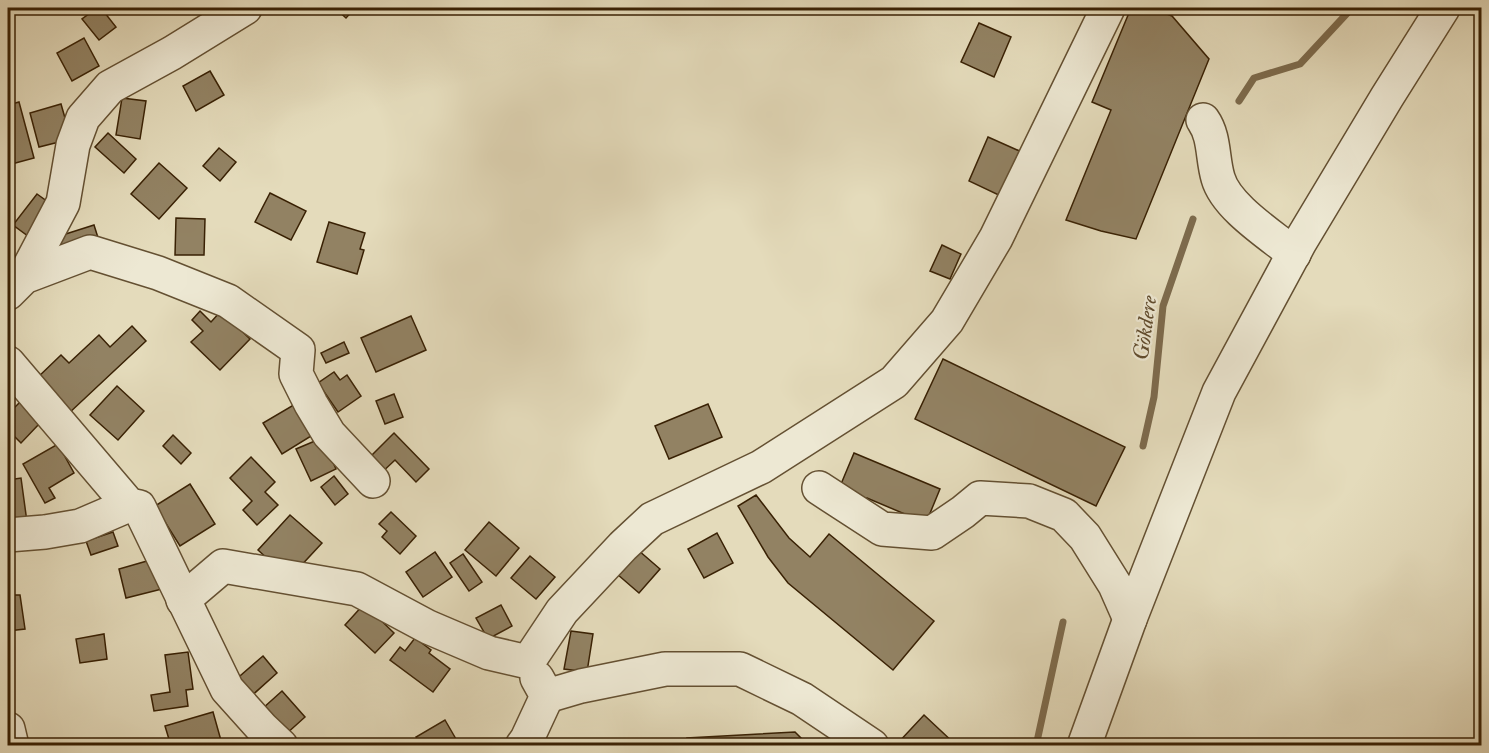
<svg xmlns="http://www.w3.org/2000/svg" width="1489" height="753" font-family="'IM FELL Double Pica',serif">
	<rect width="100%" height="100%" fill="#e4dbbb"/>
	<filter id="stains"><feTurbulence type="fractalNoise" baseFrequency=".00333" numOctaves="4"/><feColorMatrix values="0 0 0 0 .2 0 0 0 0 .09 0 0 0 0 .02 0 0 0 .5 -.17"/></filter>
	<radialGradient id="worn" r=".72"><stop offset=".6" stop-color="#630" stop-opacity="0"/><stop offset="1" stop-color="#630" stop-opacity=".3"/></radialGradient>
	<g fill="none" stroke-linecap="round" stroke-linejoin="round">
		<g stroke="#7d6b4d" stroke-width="7">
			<path d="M1239 101 1254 78 1300 64 1352 8"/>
			<path d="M1143 446 1154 397 1163 306 1193 219"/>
			<path d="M1036 746 1063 622"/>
		</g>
	</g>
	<g fill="#928263" stroke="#392104" stroke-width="1.5">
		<path d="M97 8H101L116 27 99 40 82 19Z"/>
		<path d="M335 8H355L346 18Z"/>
		<path d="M1131 8H1151L1172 16 1209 59 1136 239 1101 231 1066 220 1111 110 1092 102Z"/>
		<path d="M979 23 1011 37 994 77 961 62Z"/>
		<path d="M84 38 99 66 72 81 57 53Z"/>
		<path d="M210 71 224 95 196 111 183 86Z"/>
		<path d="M122 98 146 101 140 139 116 135Z"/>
		<path d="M19 102 34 158 8 165V105Z"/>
		<path d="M61 104 71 139 39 147 30 113Z"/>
		<path d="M108 133 136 159 124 173 95 147Z"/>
		<path d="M988 137 1024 153 1005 198 969 181Z"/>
		<path d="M219 148 236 162 220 181 203 166Z"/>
		<path d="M159 163 187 188 159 219 131 194Z"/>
		<path d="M270 193 306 211 291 240 255 222Z"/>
		<path d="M37 194 55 207 32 239 13 225Z"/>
		<path d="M176 218 205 219 204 255H175Z"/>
		<path d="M329 222 365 233 360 249 364 250 357 274 317 262Z"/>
		<path d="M94 225 100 244 56 258 50 239Z"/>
		<path d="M942 245 961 254 950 279 930 271Z"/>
		<path d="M200 311 211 322 221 311 250 339 220 370 191 342 203 331 192 320Z"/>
		<path d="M411 316 426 350 376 372 361 338Z"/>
		<path d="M132 326 146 341 67 415 35 380 61 355 69 363 99 335 110 347Z"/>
		<path d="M344 342 349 353 326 363 321 353Z"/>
		<path d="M943 359 1125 447 1096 506 915 419Z"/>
		<path d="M334 372 340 380 347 375 361 396 338 412 318 383Z"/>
		<path d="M117 386 144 411 118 440 90 415Z"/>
		<path d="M394 394 403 417 385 424 376 401Z"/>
		<path d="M20 402 40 423 21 443 8 430V414Z"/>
		<path d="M297 403 316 433 282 454 263 423Z"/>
		<path d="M708 404 722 437 669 459 655 426Z"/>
		<path d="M394 433 429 469 416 482 395 460 378 476 364 463Z"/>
		<path d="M173 435 191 453 181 464 163 446Z"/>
		<path d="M322 438 336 469 311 481 296 449Z"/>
		<path d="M58 444 74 473 49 488 55 498 45 503 23 464Z"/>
		<path d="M854 453 940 489 926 523 867 498 863 507 836 496Z"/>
		<path d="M251 457 275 482 265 492 278 505 257 525 243 510 252 501 230 478Z"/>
		<path d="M334 476 348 494 335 505 321 487Z"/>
		<path d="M21 478 27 522 8 525V480Z"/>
		<path d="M190 484 215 524 180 546 155 506Z"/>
		<path d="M756 495 789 538 810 557 829 534 934 621 893 670 788 583 768 557 738 506Z"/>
		<path d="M391 512 416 536 400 554 382 537 387 531 379 524Z"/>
		<path d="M290 515 322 543 296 571 284 574 258 550Z"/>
		<path d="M489 522 519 548 496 576 465 550Z"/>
		<path d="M113 532 118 546 91 555 86 541Z"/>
		<path d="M717 533 733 563 704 578 688 549Z"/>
		<path d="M638 550 660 569 639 593 617 574Z"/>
		<path d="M435 552 452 577 423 597 406 572Z"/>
		<path d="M463 554 482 582 469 591 450 563Z"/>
		<path d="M530 556 555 577 536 599 511 578Z"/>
		<path d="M154 559 162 589 126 598 119 569Z"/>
		<path d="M12 586 13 595H20L25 629 8 631V587Z"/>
		<path d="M364 604 394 633 375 653 345 625Z"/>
		<path d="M501 605 512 626 488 639 476 618Z"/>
		<path d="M571 631 593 634 587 672 564 669Z"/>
		<path d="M104 634 107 659 80 663 76 639Z"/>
		<path d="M415 638 431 650 429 653 450 669 433 692 390 660 400 647 405 651Z"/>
		<path d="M188 652 193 689 186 690 188 706 154 711 151 695 170 692 165 655Z"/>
		<path d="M263 656 277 673 248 699 233 682Z"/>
		<path d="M282 691 305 717 285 735 262 709Z"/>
		<path d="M213 712 222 744 216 746H171L165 726Z"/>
		<path d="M924 715 956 745 955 746 896 745Z"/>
		<path d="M445 720 460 746H421L416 737Z"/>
		<path d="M795 732 809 746H689L687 738Z"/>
	</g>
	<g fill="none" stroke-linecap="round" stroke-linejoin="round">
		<g stroke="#645032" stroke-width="36">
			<g id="minor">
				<path d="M1203 120C1215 137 1212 158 1218 178 1226 207 1271 235 1294 254"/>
				<path d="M24 277 63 203 73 145 83 118 110 87 172 53 245 8"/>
				<path d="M8 293 24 277 90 252 158 273 228 301 298 350 296 374 311 404 329 434 373 481"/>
				<path d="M8 363 129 505 139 507 227 689 262 728 281 746"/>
				<path d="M819 488 882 529 932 533 963 512 980 498 1029 501 1064 515 1085 537 1115 585 1130 619"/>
				<path d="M8 535 45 532 80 526 129 505"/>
				<path d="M183 600 223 566 357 589 428 627 489 653 528 662 562 611 623 546 652 519 761 467 894 382 947 321 996 238 1108 8"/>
				<path d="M547 696 581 686 665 669H740L802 699 872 746"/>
				<path d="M8 729 12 746"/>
				<path d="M522 746 527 739 547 696 537 678"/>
				<path d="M1084 746 1130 619 1219 392 1300 242 1387 97 1443 8"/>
			</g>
		</g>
		<use href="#minor" stroke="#ede8d3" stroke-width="33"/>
	</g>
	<g text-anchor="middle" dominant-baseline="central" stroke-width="4.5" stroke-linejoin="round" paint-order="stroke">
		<g font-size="22" font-style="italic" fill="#614c2e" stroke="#ede8d3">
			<text transform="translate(1145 328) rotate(-82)">Gökdere</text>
		</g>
	</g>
	<rect width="1489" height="753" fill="none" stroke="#e4dbbb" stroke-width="30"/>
	<rect x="9" y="9" width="1471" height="735" fill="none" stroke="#392104" stroke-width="3"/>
	<rect x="15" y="15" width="1459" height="723" fill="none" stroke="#392104" stroke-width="1.5"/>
	<rect width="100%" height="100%" filter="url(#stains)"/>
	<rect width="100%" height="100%" fill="url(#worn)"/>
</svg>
